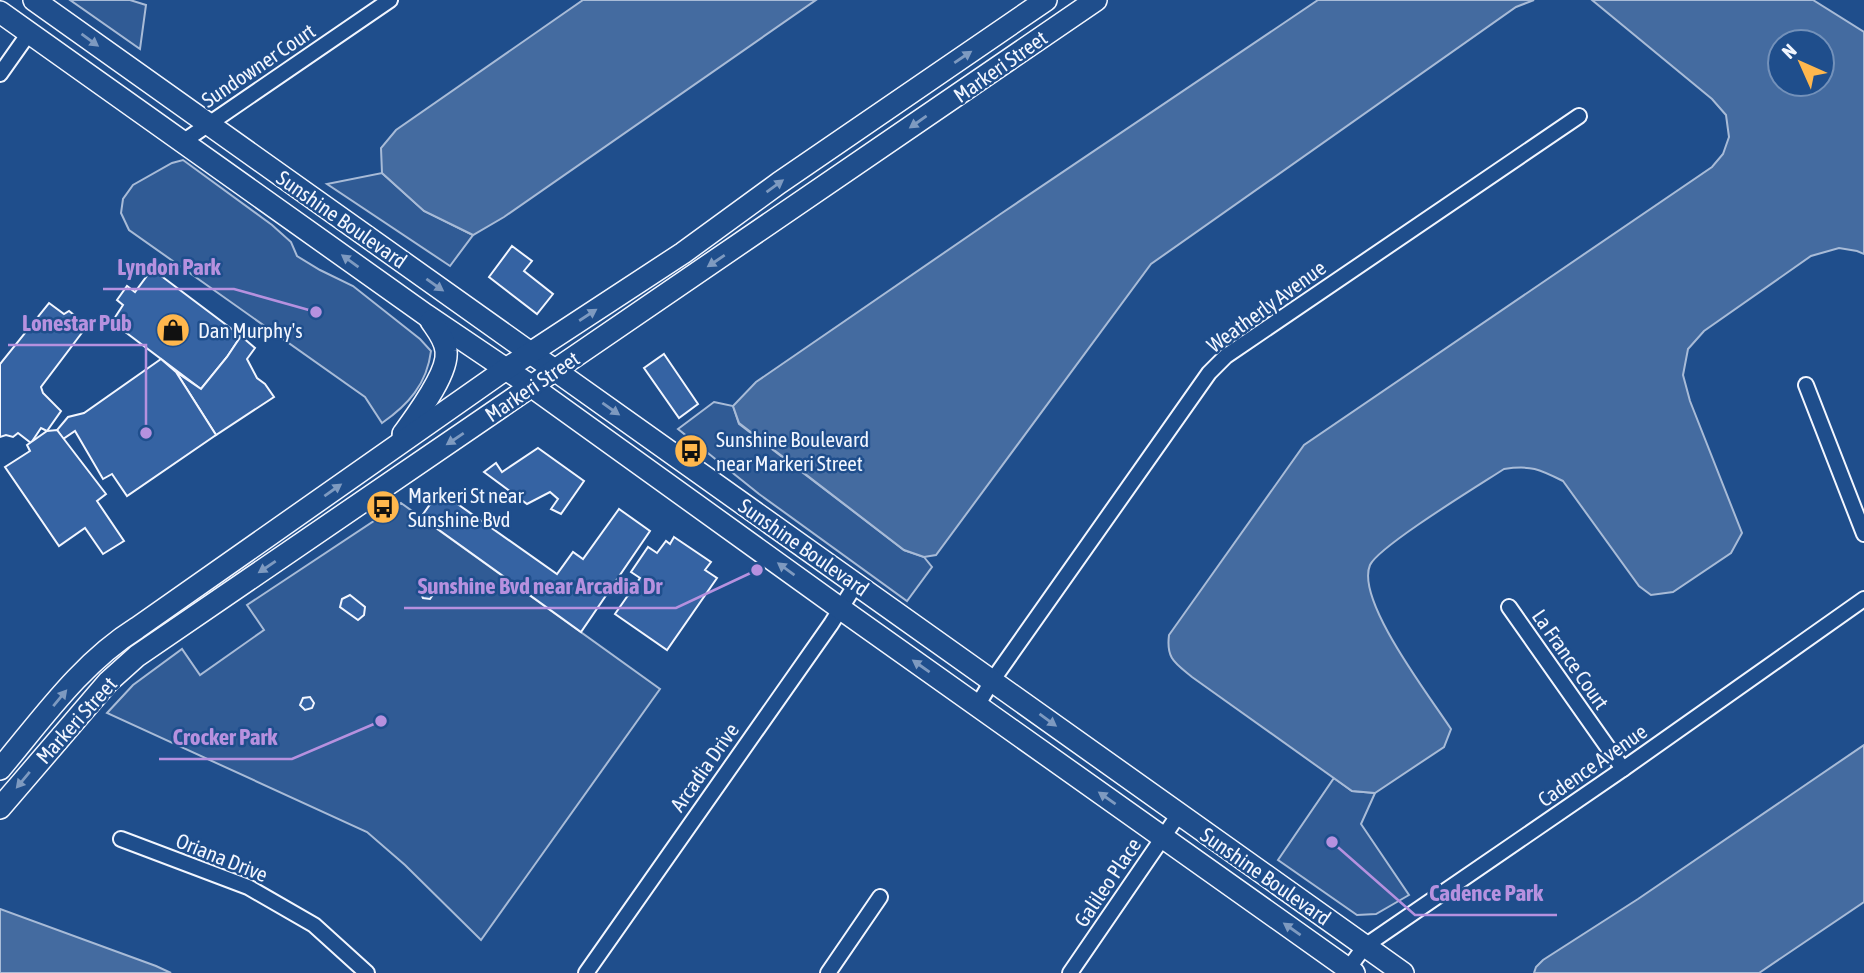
<svg xmlns="http://www.w3.org/2000/svg" width="1864" height="973" font-family="'Asap Condensed',sans-serif">
	<rect width="100%" height="100%" fill="#1f4e8c"/>
	<g fill="#305b95" stroke="#a8bbd7" stroke-width="2">
		<path d="M70 0H130L146 5 140 49Z"/>
		<path d="M183 160 272 225 291 242 297 256 320 270 353 286 420 339 431 351C427 384 408 405 382 423L365 397 129 230 121 213 123 199 133 185 172 163Z"/>
		<path d="M382 173 424 211 473 235 450 266 327 184Z"/>
		<path d="M714 402 733 406 739 424 904 550 924 557 932 567 907 601 759 494 678 429Z"/>
		<path d="M401 503 660 689 481 940 405 865 367 832 107 713 133 685 182 649 200 675 264 630 247 605Z"/>
		<path d="M1334 778 1352 791 1375 793 1361 824 1409 895 1376 914 1357 915 1278 860Z"/>
	</g>
	<g fill="#446ba0" stroke="#a8bbd7" stroke-width="2" fill-rule="evenodd">
		<path d="M583 0H816L504 217 473 235 424 211 382 173 381 148 396 130Z"/>
		<path d="M1318 0H1534L1516 7 1151 264 936 555 924 557 904 550 739 423 733 406 756 382 1002 213Z"/>
		<path d="M1592 0H1813L1864 32V254L1857 251 1839 248 1811 256 1704 331 1688 349 1683 375 1690 401 1742 533 1731 553 1673 592 1651 595 1639 586 1563 481C1539 469 1531 465 1504 469 1481 484 1379 546 1370 565 1355 600 1431 698 1451 729L1444 747 1375 793 1352 791 1192 677C1175 663 1166 659 1169 635L1304 445 1712 167 1723 154 1729 137 1726 115 1712 99ZM1780 42H1822V84H1780Z"/>
		<path d="M1864 745V902L1759 973H1534L1536 967 1543 960 1638 899Z"/>
		<path d="M0 909 156 966 171 973H0Z"/>
	</g>
	<g fill="#3563a3" stroke="#f2f6ff" stroke-width="2">
		<path d="M512 246 532 261 524 271 553 294 537 314 489 277Z"/>
		<path d="M152 269 241 336 227 357 201 389 112 322 123 305 117 300 127 286 135 292Z"/>
		<path d="M49 303 64 314 69 311 78 318 74 322 84 330 41 387 43 393 61 411 47 431 41 428 31 443 18 433 13 437 6 435 0 437V364Z"/>
		<path d="M241 336 255 348 247 359 257 378 265 384 274 397 216 435 176 372 201 389 227 357Z"/>
		<path d="M664 354 698 404 679 418 644 368Z"/>
		<path d="M161 359 176 372 216 435 127 496 112 474 103 479 75 431 63 439 57 430 68 417 84 413Z"/>
		<path d="M57 430 106 494 97 501 124 541 103 554 85 528 59 546 5 467 30 451 27 445 47 431Z"/>
		<path d="M538 448 584 481 561 514 551 509 558 499 550 492 527 504 484 472 496 463 502 472Z"/>
		<path d="M436 496 445 503 449 498 557 574 573 552 583 559 619 509 650 531 581 632 421 517Z"/>
		<path d="M674 537 711 562 705 570 717 578 667 650 615 614 640 578 631 572 648 547 657 553 666 541 670 544Z"/>
		<path d="M424 587 432 588 434 593 430 599 423 598 420 592Z"/>
		<path d="M350 595 365 607 364 615 358 620 340 607 342 599Z"/>
		<path d="M310 697 314 703 312 708 305 710 300 705 303 698Z"/>
	</g>
	<g fill="none" stroke-linecap="round" stroke-linejoin="round">
		<g stroke="#f2f6ff" stroke-width="18">
			<g id="street">
				<path d="M0 74 29 33"/>
				<path d="M184 141 390 0"/>
				<path d="M1806 385 1864 534"/>
				<path d="M1509 607 1623 769"/>
				<path d="M977 706 992 681 1209 373 1226 356 1579 116"/>
				<path d="M121 839 248 887 314 925 367 973"/>
				<path d="M1348 969 1365 946 1623 769 1864 599"/>
				<path d="M586 973 831 624 856 584"/>
				<path d="M828 973 880 897"/>
				<path d="M1070 973 1179 814"/>
			</g>
		</g>
		<g stroke="#f2f6ff" stroke-width="24">
			<g id="secondary">
				<path d="M34 0 1403 973"/>
				<path d="M0 12 426 315 531 386 841 609 1354 973"/>
				<path d="M403 434C416 416 449 373 446 351 445 339 437 330 431 321"/>
				<path d="M0 769C42 719 81 663 137 628L506 369 683 253 779 183 1046 0"/>
				<path d="M0 808 108 682 137 656 1096 0"/>
			</g>
		</g>
		<use href="#street" stroke="#1f4e8c" stroke-width="14"/>
		<use href="#secondary" stroke="#1f4e8c" stroke-width="21"/>
	</g>
	<defs><path id="oneway-solid" d="M-6-.8H1V-3.2L6.5 0L1 3.2V.8H-6Z" transform="scale(1.75)"/></defs>
	<g fill="#7e9ac0">
		<use href="#oneway-solid" transform="translate(90 40) rotate(36)"/>
		<use href="#oneway-solid" transform="translate(963 57) rotate(-34)"/>
		<use href="#oneway-solid" transform="translate(918 122) rotate(145)"/>
		<use href="#oneway-solid" transform="translate(775 186) rotate(-36)"/>
		<use href="#oneway-solid" transform="translate(350 261) rotate(-144)"/>
		<use href="#oneway-solid" transform="translate(716 261) rotate(146)"/>
		<use href="#oneway-solid" transform="translate(435 285) rotate(35)"/>
		<use href="#oneway-solid" transform="translate(588 315) rotate(-33)"/>
		<use href="#oneway-solid" transform="translate(611 409) rotate(35)"/>
		<use href="#oneway-solid" transform="translate(455 439) rotate(146)"/>
		<use href="#oneway-solid" transform="translate(333 490) rotate(-35)"/>
		<use href="#oneway-solid" transform="translate(267 567) rotate(146)"/>
		<use href="#oneway-solid" transform="translate(786 569) rotate(-144)"/>
		<use href="#oneway-solid" transform="translate(921 666) rotate(-145)"/>
		<use href="#oneway-solid" transform="translate(60 698) rotate(-50)"/>
		<use href="#oneway-solid" transform="translate(1048 720) rotate(36)"/>
		<use href="#oneway-solid" transform="translate(23 780) rotate(130)"/>
		<use href="#oneway-solid" transform="translate(1107 798) rotate(-145)"/>
		<use href="#oneway-solid" transform="translate(1292 929) rotate(-145)"/>
	</g>
	<defs>
		<g id="shop-disc" transform="scale(1.75)"><circle r="9.5" fill="#ffb74d" stroke="#1f4e8c"/><path d="M-5-2.5h2.3a2.7 3.5 0 0 1 5.4 0H5L5.5 6h-11ZM-1.5-2.5h3a1.5 2.3 0 0 0-3 0Z" fill="#111"/></g>
		<g id="bus-disc" transform="scale(1.75)"><circle r="9.5" fill="#ffb74d" stroke="#1f4e8c"/><path d="M-5-6H5V4H4V6H2V4H-2V6H-4V4H-5ZM-3.5-4V0h7V-4ZM-3.5 1.2v1.5H-2V1.2ZM2 1.2v1.5H3.5V1.2Z" fill="#111"/></g>
	</defs>
	<g fill-rule="evenodd">
		<use href="#shop-disc" x="173" y="330"/>
		<use href="#bus-disc" x="691" y="451"/>
		<use href="#bus-disc" x="383" y="507"/>
	</g>
	<g text-anchor="middle" dominant-baseline="central" stroke-width="5" stroke-linejoin="round" paint-order="stroke">
		<g font-size="21" fill="#f2f6ff" stroke="#1f4e8c">
			<text transform="translate(258 65) rotate(-34)">Sundowner Court</text>
			<text transform="translate(1000 66) rotate(-35)">Markeri Street</text>
			<text transform="translate(342 219) rotate(35)">Sunshine Boulevard</text>
			<text transform="translate(1266 306) rotate(-36)">Weatherly Avenue</text>
			<text transform="translate(532 386) rotate(-34)">Markeri Street</text>
			<text transform="translate(804 547) rotate(35)">Sunshine Boulevard</text>
			<text transform="translate(1571 659) rotate(55)">La France Court</text>
			<text transform="translate(76 720) rotate(-48)">Markeri Street</text>
			<text transform="translate(1592 765) rotate(-35)">Cadence Avenue</text>
			<text transform="translate(704 767) rotate(-55)">Arcadia Drive</text>
			<text transform="translate(222 857) rotate(22)">Oriana Drive</text>
			<text transform="translate(1266 876) rotate(35)">Sunshine Boulevard</text>
			<text transform="translate(1107 882) rotate(-56)">Galileo Place</text>
		</g>
		<g font-size="21" fill="#f2f6ff" stroke="#1f4e8c" text-anchor="start">
			<text x="198" y="330">Dan Murphy's</text>
			<text x="716" y="439">Sunshine Boulevard<tspan x="716" dy="24">near Markeri Street</tspan></text>
			<text x="408" y="495">Markeri St near<tspan x="408" dy="24">Sunshine Bvd</tspan></text>
		</g>
	</g>
	<path fill="none" stroke="#b691df" stroke-width="2.5" d="M316 312L234 289H103M146 433L146 345H8M757 570L676 608H404M381 721L292 759H159M1332 842L1415 915H1557"/>
	<g fill="#b691df" stroke="#1f4e8c" stroke-width="2.5">
		<circle cx="316" cy="312" r="7"/>
		<circle cx="146" cy="433" r="7"/>
		<circle cx="757" cy="570" r="7"/>
		<circle cx="381" cy="721" r="7"/>
		<circle cx="1332" cy="842" r="7"/>
	</g>
	<g font-size="23" text-anchor="middle" font-weight="bold" fill="#b691df" stroke="#1f4e8c" stroke-width="5" stroke-linejoin="round" paint-order="stroke">
		<text x="169" y="275">Lyndon Park</text>
		<text x="77" y="331">Lonestar Pub</text>
		<text x="540" y="594">Sunshine Bvd near Arcadia Dr</text>
		<text x="225" y="745">Crocker Park</text>
		<text x="1486" y="901">Cadence Park</text>
	</g>
	<g transform="translate(1801 63) rotate(315)"><circle r="33" fill="#1f4e8c" stroke="#7391ba" stroke-width="2"/>
	<path d="M0-5L12 26L0 18L-12 26Z" fill="#ffb74d"/>
	<text y="-10" font-size="19" font-weight="bold" text-anchor="middle" fill="#f2f6ff">N</text>
	</g>
</svg>
